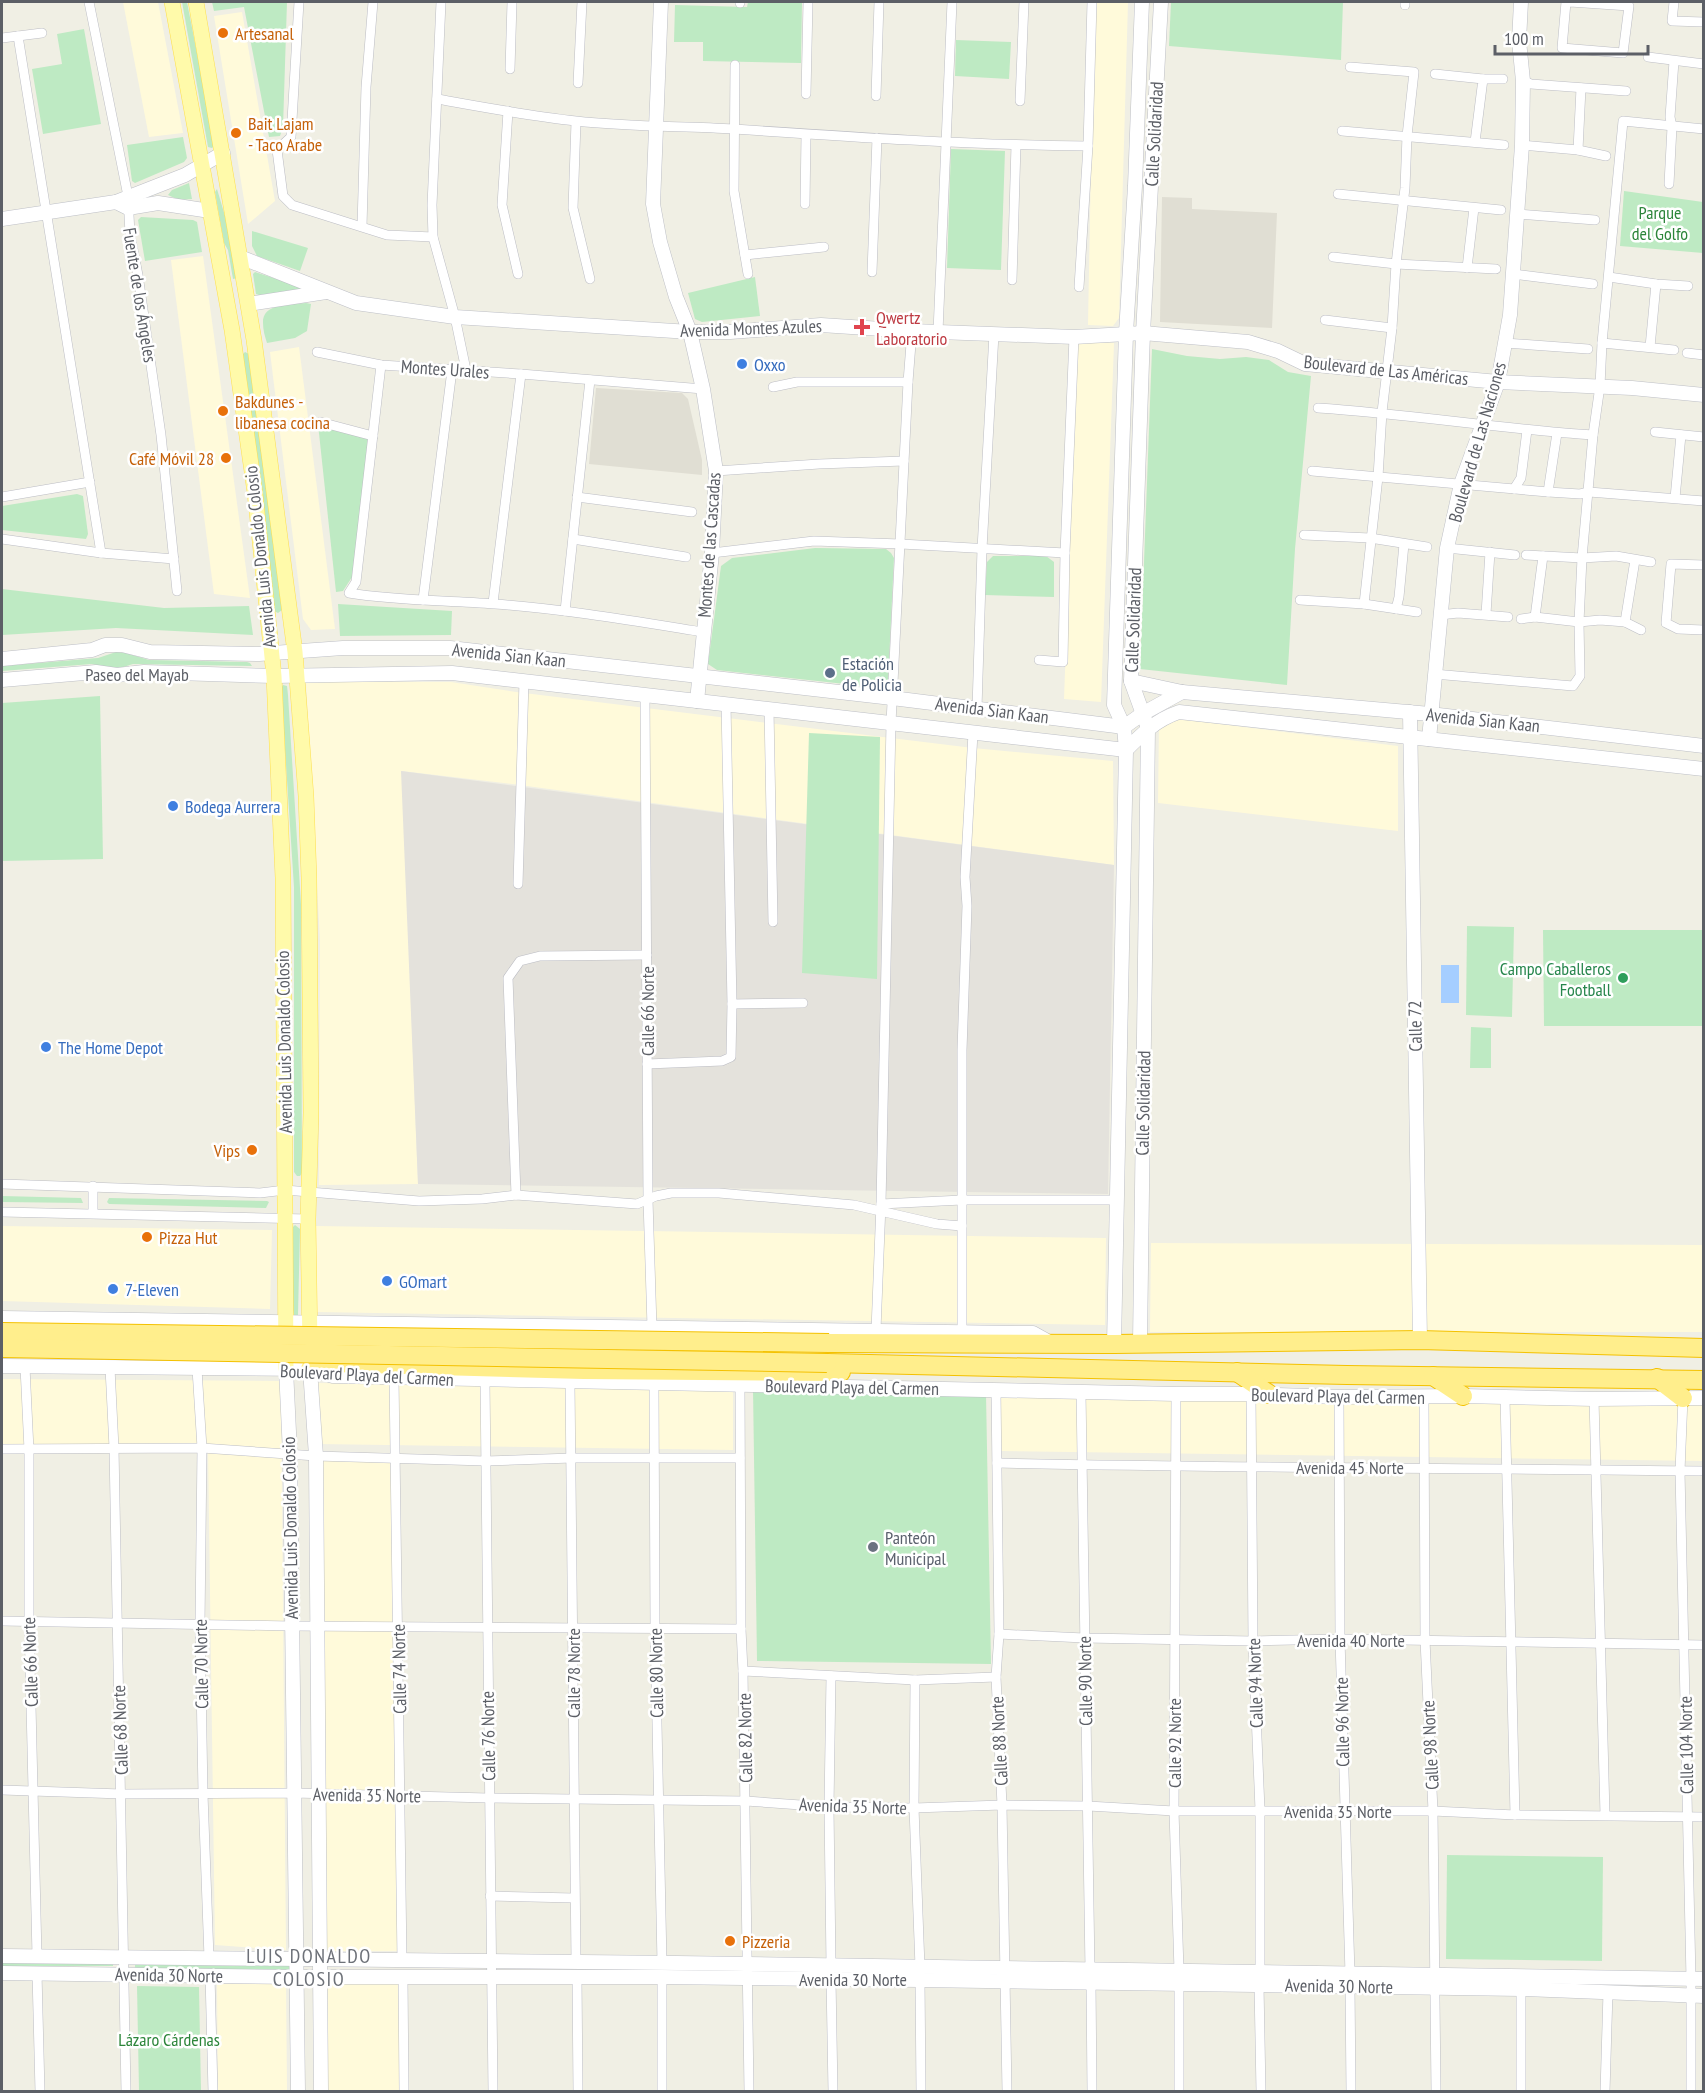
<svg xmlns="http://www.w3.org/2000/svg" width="1705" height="2093" font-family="'PT Sans Narrow',sans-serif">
	<rect width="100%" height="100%" fill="#f0efe4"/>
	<g fill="#fffada">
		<path d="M123 2H158L183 133 149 137Z"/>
		<path d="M1094 2H1128L1119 318 1113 326 1088 325Z"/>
		<path d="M242 12 275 201 248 224 214 16Z"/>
		<path d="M203 256 250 598 214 594 171 260Z"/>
		<path d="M1077 342 1114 343 1101 702 1064 699Z"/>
		<path d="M299 347 335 629 311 630 303 619 270 352Z"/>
		<path d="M306 682H451L516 692 973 748 1113 761 1114 865 512 784 402 771 418 1184 319 1185 320 941Z"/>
		<path d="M1178 719 1398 746V831L1158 803 1159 726Z"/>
		<path d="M2 1226 272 1230 270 1309 2 1301Z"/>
		<path d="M316 1226 1106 1238 1105 1325 316 1312Z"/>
		<path d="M1151 1243 1703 1245V1332H1150Z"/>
		<path d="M2 1379 281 1381 286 1950 215 1945 208 1450 2 1447Z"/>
		<path d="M317 1383 733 1389V1450L317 1444Z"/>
		<path d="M1001 1395 1703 1405V1461L1001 1451Z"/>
		<path d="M318 1453 391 1456 398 1951H321Z"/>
		<path d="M401 1978 403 2091H327L325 1979Z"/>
		<path d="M217 1984H286L287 2091H218Z"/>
	</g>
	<path fill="#e4e2dc" d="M401 771 1114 865 1108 1194 418 1184Z"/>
	<g fill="#e0ded3">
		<path d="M1162 197 1192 198V209L1277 213 1272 328 1160 322Z"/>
		<path d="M596 388 682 393 688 399 702 460V475L589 464Z"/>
	</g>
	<g fill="#beeac3">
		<path d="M182 2H187L215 145 212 148 208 147Z"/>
		<path d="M212 2H287L283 127 280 136 269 137 244 7 214 11Z"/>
		<path d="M748 2H802L801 63 703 61V42H674L675 5 747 7Z"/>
		<path d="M1171 2H1343L1341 60 1169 46Z"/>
		<path d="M84 29 101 124 43 134 32 69 62 64 57 34Z"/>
		<path d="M956 40 1011 42 1009 79 955 76Z"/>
		<path d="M183 137 187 158 184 162 135 183 132 181 127 145Z"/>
		<path d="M951 149 1005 151 1001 270 947 268Z"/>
		<path d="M189 183 192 199 179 200 168 195 172 190Z"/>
		<path d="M217 189 228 226 237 278 233 279 228 250 224 243 215 192Z"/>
		<path d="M1624 191 1703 202V253L1620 246Z"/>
		<path d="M141 217 193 220 197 222 202 252 145 261 138 220Z"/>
		<path d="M252 231 308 248 300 271 257 256 252 246Z"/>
		<path d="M255 272 307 289 259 295 256 294 253 274Z"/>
		<path d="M755 277 760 316 702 322 695 319 688 293Z"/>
		<path d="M306 303 311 304 307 331 295 338 267 343C265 337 263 330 263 323 262 303 291 304 306 303Z"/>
		<path d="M1152 349 1187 356 1220 359 1246 357 1269 360 1288 372 1311 376 1295 549 1287 685 1140 669Z"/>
		<path d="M245 352 249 354 282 610 278 613 274 611 242 355Z"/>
		<path d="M318 424 366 436 370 440 354 574 343 591 336 592Z"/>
		<path d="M77 494 83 496 88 534 86 539 2 530V506Z"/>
		<path d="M815 548 886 549 891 553 894 558 888 682 882 688 717 670 708 664 721 566 732 558Z"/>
		<path d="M993 556H1046L1054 562V597L985 595 987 562Z"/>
		<path d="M2 589 164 608 249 606 253 635 116 628 2 635Z"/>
		<path d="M338 604 452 611 451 635 340 636Z"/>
		<path d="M116 652 126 653 149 660 247 662 250 663 252 666 133 664 117 669 92 664 2 671V666L98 658Z"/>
		<path d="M283 685 287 686 288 695 301 904 302 1173 300 1176H297L294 1172V887L281 688Z"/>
		<path d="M100 696 103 859 2 861V703Z"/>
		<path d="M809 733 880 737 877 979 802 973Z"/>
		<path d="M1467 926 1514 927 1512 1017 1466 1015Z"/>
		<path d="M1543 930H1702L1703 1026H1544Z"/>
		<path d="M1471 1027 1491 1028V1068H1470Z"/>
		<path d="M2 1196 81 1198 83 1203 2 1202Z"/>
		<path d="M109 1198 267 1201 269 1202 266 1208 109 1204 107 1202Z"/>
		<path d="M295 1225 300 1229 298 1315H294L293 1310 292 1228Z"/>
		<path d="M753 1389 986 1394 991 1664 757 1661Z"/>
		<path d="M1447 1855 1603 1857 1602 1961 1446 1959Z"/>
		<path d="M2 1962 113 1963V1966H2Z"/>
		<path d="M135 1964 291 1965 290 1970 135 1968Z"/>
		<path d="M137 1986 199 1987 201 2091H139Z"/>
	</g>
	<rect fill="#a5ceff" x="1441" y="965" width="18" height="38"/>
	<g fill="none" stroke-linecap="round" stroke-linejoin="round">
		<g stroke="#bcbdc4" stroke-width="10">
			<g id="street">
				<path d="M89 2 128 196 130 234 138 275 161 435 177 591"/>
				<path d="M299 2 291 137 277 150 283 196 292 205 387 235 433 237"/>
				<path d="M441 2 432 205 433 237 455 317 466 370"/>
				<path d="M740 2V3"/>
				<path d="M1566 2 1562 48 1623 53 1629 6 1570 2"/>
				<path d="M1674 2 1672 21 1704 22"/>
				<path d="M1405 5V2"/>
				<path d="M18 36 101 553"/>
				<path d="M2 38 42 33"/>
				<path d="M1648 57 1704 64"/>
				<path d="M735 65 734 191 748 274"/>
				<path d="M1350 67 1414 72 1407 136 1405 188 1396 264 1392 328 1382 412 1378 477 1364 604"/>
				<path d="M510 69 512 2"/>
				<path d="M1435 74 1483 79 1475 142"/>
				<path d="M1483 79H1503"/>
				<path d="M1523 81 1531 84 1626 91"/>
				<path d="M578 83 582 2"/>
				<path d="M806 94 808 2"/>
				<path d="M876 96 879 2"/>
				<path d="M437 99C483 107 529 116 576 121 628 127 682 126 734 129 852 137 970 145 1088 146"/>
				<path d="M1020 101 1024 2"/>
				<path d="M508 111 502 205 518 274"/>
				<path d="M576 122 573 208 590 279"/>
				<path d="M1342 131 1504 145"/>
				<path d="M1522 145 1578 150 1606 156"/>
				<path d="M1578 150 1581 88"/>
				<path d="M1669 184 1672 127 1670 117 1674 61"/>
				<path d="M1338 194 1501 210"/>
				<path d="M805 204 806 135"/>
				<path d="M1518 214 1595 220"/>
				<path d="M362 226 366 87 373 2"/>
				<path d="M745 255 824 247"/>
				<path d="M1333 257 1396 264 1496 269"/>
				<path d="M1467 268 1474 208"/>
				<path d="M872 272 877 138"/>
				<path d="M1513 274 1593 284"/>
				<path d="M1609 277 1656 284 1688 286"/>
				<path d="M1012 280 1016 145"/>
				<path d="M1079 287 1088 146 1092 2"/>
				<path d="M1325 320 1392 328"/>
				<path d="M938 332 952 2"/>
				<path d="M1505 343 1588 349"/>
				<path d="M1602 343 1674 350"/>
				<path d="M1650 347 1656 284"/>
				<path d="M317 352 381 365 521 374 703 389"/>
				<path d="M1687 353 1704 355"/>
				<path d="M381 365 356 582 349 593C397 601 446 600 495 604 564 609 634 621 703 632"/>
				<path d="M773 387 797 382H908"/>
				<path d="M1318 408C1410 414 1501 429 1593 435"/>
				<path d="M320 422 373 436"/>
				<path d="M1655 432 1704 437"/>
				<path d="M716 471 819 464 904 461"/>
				<path d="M1312 471 1548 492 1580 494 1589 492 1704 501"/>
				<path d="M1514 489 1521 478 1527 430"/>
				<path d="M1548 492 1557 433"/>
				<path d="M2 497 90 482"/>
				<path d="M577 497 692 512"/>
				<path d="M1675 498 1681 435"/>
				<path d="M1304 535 1370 538 1427 547"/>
				<path d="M2 539 101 553 174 559"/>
				<path d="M573 539 686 557"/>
				<path d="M1447 548 1515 555"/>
				<path d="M712 553 814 541 901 544 1065 553"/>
				<path d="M1526 555 1582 558 1616 556 1651 562"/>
				<path d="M1704 565 1671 564 1666 623 1678 629 1704 630"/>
				<path d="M423 600 452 370"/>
				<path d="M1300 600 1364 604 1417 612"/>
				<path d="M493 603 521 374"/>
				<path d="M1396 609 1399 597 1404 544"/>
				<path d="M565 611 590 380"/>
				<path d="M1486 614 1490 552"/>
				<path d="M1440 615 1458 613 1508 617"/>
				<path d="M1535 617 1543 556"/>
				<path d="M1521 619 1535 617 1579 622 1600 620 1625 622 1641 630"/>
				<path d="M1625 622 1635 560"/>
				<path d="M1039 660 1063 662 1065 553 1074 337"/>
				<path d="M1434 674 1573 686 1580 676 1579 622 1582 558 1593 435 1600 386 1602 343 1623 121 1704 129"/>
				<path d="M645 695 648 1200 652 1327"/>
				<path d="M977 708 982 549 994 334"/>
				<path d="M769 709 773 922"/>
				<path d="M518 884 524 681"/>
				<path d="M732 1004 803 1003"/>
				<path d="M647 1064 722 1061 731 1057 732 1004 726 704"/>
				<path d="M2 1184 260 1193 285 1190 419 1201 482 1199 516 1195 637 1204 656 1196 671 1193H719L854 1205 937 1224 962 1226"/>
				<path d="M516 1195 508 978 520 961 540 956 647 955"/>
				<path d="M881 1204 962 1200H1117"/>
				<path d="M2 1212 308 1219"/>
				<path d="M93 1213V1186"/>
				<path d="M876 1330 881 1204 891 723 908 382 912 331"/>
				<path d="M962 1332V1050L967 906 965 877 973 733"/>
				<path d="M25 1367 29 1450V1622L37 1956"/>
				<path d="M110 1368 114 1448 126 2092"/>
				<path d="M197 1369 202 1448 200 1625 203 1794 209 1958"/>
				<path d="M394 1377 402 1961"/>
				<path d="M485 1381 493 2092"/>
				<path d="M570 1383 576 1962"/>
				<path d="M654 1384 655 1628 662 1963"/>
				<path d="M740 1385 741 1629 743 1671 749 2092"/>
				<path d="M996 1391 999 1634 996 1677 1002 1805 1007 2092"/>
				<path d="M1081 1392 1090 1970"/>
				<path d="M1176 1394 1174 1811 1179 1971V2092"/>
				<path d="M1251 1394 1253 1641 1260 1810V1973"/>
				<path d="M1339 1397 1340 1639 1350 1974"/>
				<path d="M1424 1398 1425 1640 1433 1811 1436 2092"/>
				<path d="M1505 1398 1515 1815"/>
				<path d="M1683 1398 1680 1471 1691 1979V2092"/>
				<path d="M1594 1399 1605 1815"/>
				<path d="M2 1449 202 1448 316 1456 485 1461 572 1458H740"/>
				<path d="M997 1463C1232 1468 1468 1468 1704 1471"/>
				<path d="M2 1621 291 1626 741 1629"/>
				<path d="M999 1634 1084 1638 1253 1641 1340 1639 1704 1645"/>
				<path d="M743 1671 915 1680 996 1677"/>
				<path d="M831 1676 829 1807 831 1966"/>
				<path d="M915 1680 914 1808 920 1967"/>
				<path d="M2 1790 122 1794 294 1793 488 1798 746 1801 829 1807 914 1808 1002 1805 1088 1806 1174 1811H1433L1515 1815 1704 1817"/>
				<path d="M490 1896 574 1898"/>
				<path d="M37 1973 40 2092"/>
				<path d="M210 1975 213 2092"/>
				<path d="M403 1977 404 2092"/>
				<path d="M577 1977 578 2092"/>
				<path d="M831 1979 833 2092"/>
				<path d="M920 1980 921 2092"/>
				<path d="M1091 1983 1092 2092"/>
				<path d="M1259 1985 1261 2092"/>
				<path d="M1350 1986 1351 2092"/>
				<path d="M662 2092V1977"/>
				<path d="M1521 2092V1989"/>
				<path d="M1605 2092 1608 1992"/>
			</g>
		</g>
		<g stroke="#bdbfc6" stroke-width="15">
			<g id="secondary">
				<path d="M661 2 653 204 660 242 676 297 690 332 703 389 716 471 712 553 697 701"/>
				<path d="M116 202 128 208 158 203 210 211"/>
				<path d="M2 219 116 202 185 175 223 153"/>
				<path d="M240 257 356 303 455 317 690 332H730L821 325 912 331 1074 337 1143 333 1248 342 1278 351 1305 364 1498 382 1632 388 1704 395"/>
				<path d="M248 304 326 292"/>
				<path d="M2 659 92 650 105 645H122L150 652 259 654 343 648H450L892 698 1124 727 1142 714 1182 692"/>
				<path d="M2 680 96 672 117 675 144 672 274 676 452 673 1126 750C1143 733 1156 720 1179 712L1704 769"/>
				<path d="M1131 681 1182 692 1430 714 1704 746"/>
				<path d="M1410 712 1420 1340"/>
				<path d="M1429 739 1447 548 1461 484 1498 382 1510 315 1522 145 1523 81 1519 41 1521 2"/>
				<path d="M2 1318 1014 1333H1033L1051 1343"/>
				<path d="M1114 1344 1126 750 1124 727 1114 705 1126 333 1135 186 1142 2"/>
				<path d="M1140 1344 1148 728 1131 681 1143 333 1161 2"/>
				<path d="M2 1366 310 1369 333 1376 1176 1394H1251L1339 1397 1463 1396 1594 1399 1704 1398"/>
				<path d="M286 1369 290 1453 298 2092"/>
				<path d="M310 1369 316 1456 321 2092"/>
				<path d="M2 1956 677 1963 1704 1979"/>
				<path d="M2 1973 296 1977H662L920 1980 1521 1989 1704 1996"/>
			</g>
		</g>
		<g stroke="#fedf4f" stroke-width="16">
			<g id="primary">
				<path d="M172 2 232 330 255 493 274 676 283 878 286 1369"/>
				<path d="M196 2 254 340 295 652 306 796 309 878 311 1113 308 1219 310 1345"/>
			</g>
		</g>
		<g stroke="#f4c100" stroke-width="20">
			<g id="highway">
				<path d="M829 1343 1114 1344 1420 1340 1704 1348"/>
				<path d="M827 1363 1347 1375 1704 1380"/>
				<path d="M310 1369 332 1363 584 1370 841 1372"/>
				<path d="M1237 1372 1269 1394"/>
				<path d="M1433 1376 1463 1396"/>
				<path d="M1657 1378 1683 1398"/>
			</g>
		</g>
		<use href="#street" stroke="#fff" stroke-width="9"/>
		<use href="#secondary" stroke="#fff" stroke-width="14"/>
		<use href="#primary" stroke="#fffaaa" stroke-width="15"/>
		<use href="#highway" stroke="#ffee8c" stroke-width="18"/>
		<g stroke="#f4c100" stroke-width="20" stroke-linecap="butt">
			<g id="highway-bridge">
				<path d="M2 1332 829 1343"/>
				<path d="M2 1348 827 1363"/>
			</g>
		</g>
		<use href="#highway-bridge" stroke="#ffee8c" stroke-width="18"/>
	</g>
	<g fill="#e8710a" stroke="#fff" stroke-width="2">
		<circle cx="223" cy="33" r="6"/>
		<circle cx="236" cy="133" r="6"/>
		<circle cx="223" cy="411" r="6"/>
		<circle cx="226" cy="458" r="6"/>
		<circle cx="252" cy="1150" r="6"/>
		<circle cx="147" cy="1237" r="6"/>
		<circle cx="730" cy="1941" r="6"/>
	</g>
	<path fill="#e0444e" stroke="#fff" stroke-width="2" d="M859 318h6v6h6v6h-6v6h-6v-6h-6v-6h6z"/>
	<g fill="#3f7fe0" stroke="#fff" stroke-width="2">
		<circle cx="742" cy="364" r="6"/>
		<circle cx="173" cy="806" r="6"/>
		<circle cx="46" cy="1047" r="6"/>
		<circle cx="387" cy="1281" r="6"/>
		<circle cx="113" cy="1289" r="6"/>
	</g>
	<circle fill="#5c6f8a" stroke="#fff" stroke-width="2" cx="830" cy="673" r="6"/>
	<circle fill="#2e9e5b" stroke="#fff" stroke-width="2" cx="1623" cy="978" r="6"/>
	<circle fill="#6b7280" stroke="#fff" stroke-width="2" cx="873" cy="1547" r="6"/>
	<g text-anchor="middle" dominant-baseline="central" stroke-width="5" stroke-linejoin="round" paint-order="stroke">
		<g font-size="18" fill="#c56008" stroke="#fff" text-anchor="start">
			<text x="235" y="33">Artesanal</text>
			<text x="248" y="123">Bait Lajam<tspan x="248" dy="21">- Taco Arabe</tspan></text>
			<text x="235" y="401">Bakdunes -<tspan x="235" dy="21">libanesa cocina</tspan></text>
			<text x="214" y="458" text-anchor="end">Café Móvil 28</text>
			<text x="240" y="1150" text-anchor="end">Vips</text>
			<text x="159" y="1237">Pizza Hut</text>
			<text x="742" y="1941">Pizzeria</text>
		</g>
		<g font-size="18" fill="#5c5f66" stroke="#fff">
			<text transform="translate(1154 134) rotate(-87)">Calle Solidaridad</text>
			<text transform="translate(140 295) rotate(81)">Fuente de los Ángeles</text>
			<text transform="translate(751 328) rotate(-2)">Avenida Montes Azules</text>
			<text transform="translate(445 369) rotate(4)">Montes Urales</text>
			<text transform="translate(1386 370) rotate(6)">Boulevard de Las Américas</text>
			<text transform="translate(1477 442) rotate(-74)">Boulevard de Las Naciones</text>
			<text transform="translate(709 545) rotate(-86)">Montes de las Cascadas</text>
			<text transform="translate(260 557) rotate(-96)">Avenida Luis Donaldo Colosio</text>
			<text transform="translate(1133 620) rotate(-88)">Calle Solidaridad</text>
			<text transform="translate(509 655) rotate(6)">Avenida Sian Kaan</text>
			<text x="137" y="674">Paseo del Mayab</text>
			<text transform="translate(992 710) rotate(7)">Avenida Sian Kaan</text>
			<text transform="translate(1483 720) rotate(6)">Avenida Sian Kaan</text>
			<text transform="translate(647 1011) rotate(-90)">Calle 66 Norte</text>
			<text transform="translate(1415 1026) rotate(-91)">Calle 72</text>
			<text transform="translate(284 1042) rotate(-91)">Avenida Luis Donaldo Colosio</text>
			<text transform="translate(1143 1103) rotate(-89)">Calle Solidaridad</text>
			<text transform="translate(367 1375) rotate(3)">Boulevard Playa del Carmen</text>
			<text transform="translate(852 1387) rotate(1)">Boulevard Playa del Carmen</text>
			<text transform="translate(1338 1396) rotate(1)">Boulevard Playa del Carmen</text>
			<text x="1350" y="1467">Avenida 45 Norte</text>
			<text transform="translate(290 1528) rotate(-91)">Avenida Luis Donaldo Colosio</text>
			<text x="1351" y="1640">Avenida 40 Norte</text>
			<text transform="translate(30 1662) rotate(-92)">Calle 66 Norte</text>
			<text transform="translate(201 1664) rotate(-91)">Calle 70 Norte</text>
			<text transform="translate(399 1669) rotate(-91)">Calle 74 Norte</text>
			<text transform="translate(573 1673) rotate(-90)">Calle 78 Norte</text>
			<text transform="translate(656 1673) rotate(-91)">Calle 80 Norte</text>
			<text transform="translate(1085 1681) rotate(-91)">Calle 90 Norte</text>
			<text transform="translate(1255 1683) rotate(-92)">Calle 94 Norte</text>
			<text transform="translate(1342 1722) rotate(-91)">Calle 96 Norte</text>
			<text transform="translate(120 1730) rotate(-92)">Calle 68 Norte</text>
			<text transform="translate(488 1736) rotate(-91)">Calle 76 Norte</text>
			<text transform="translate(745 1738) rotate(-91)">Calle 82 Norte</text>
			<text transform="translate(999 1741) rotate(-93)">Calle 88 Norte</text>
			<text transform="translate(1174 1743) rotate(-90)">Calle 92 Norte</text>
			<text transform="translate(1430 1745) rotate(-93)">Calle 98 Norte</text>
			<text transform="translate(1686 1745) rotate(-91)">Calle 104 Norte</text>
			<text transform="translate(367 1795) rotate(1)">Avenida 35 Norte</text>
			<text transform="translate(853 1806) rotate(2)">Avenida 35 Norte</text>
			<text x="1338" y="1811">Avenida 35 Norte</text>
			<text transform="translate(169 1975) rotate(1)">Avenida 30 Norte</text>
			<text x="853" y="1979">Avenida 30 Norte</text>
			<text transform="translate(1339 1986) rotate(1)">Avenida 30 Norte</text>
		</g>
		<g font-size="18" fill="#2c853a" stroke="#fff">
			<text x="1660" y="212">Parque<tspan x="1660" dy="21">del Golfo</tspan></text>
			<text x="169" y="2039">Lázaro Cárdenas</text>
		</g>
		<g font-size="18" fill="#be3a42" stroke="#fff" text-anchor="start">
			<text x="876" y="317">Qwertz<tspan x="876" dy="21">Laboratorio</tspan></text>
		</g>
		<g font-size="18" fill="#366cbe" stroke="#fff" text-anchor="start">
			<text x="754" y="364">Oxxo</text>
			<text x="185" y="806">Bodega Aurrera</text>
			<text x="58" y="1047">The Home Depot</text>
			<text x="399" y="1281">GOmart</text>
			<text x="125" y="1289">7-Eleven</text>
		</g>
		<g font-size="18" fill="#4e5e75" stroke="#fff" text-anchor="start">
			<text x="842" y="663">Estación<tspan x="842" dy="21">de Policia</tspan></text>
		</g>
		<g font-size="18" fill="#27864d" stroke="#fff" text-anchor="end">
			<text x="1611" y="968">Campo Caballeros<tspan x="1611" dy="21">Football</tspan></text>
		</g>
		<g font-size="18" fill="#5b616d" stroke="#fff" text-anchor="start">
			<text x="885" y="1537">Panteón<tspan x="885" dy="21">Municipal</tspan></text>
		</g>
		<g font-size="20" letter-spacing="1.5" fill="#6d7178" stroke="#fff">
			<text x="309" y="1956">LUIS DONALDO<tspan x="309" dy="23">COLOSIO</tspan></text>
		</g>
	</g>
	<rect width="1705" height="2093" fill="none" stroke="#5c5f66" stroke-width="6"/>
	<path d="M1495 45v9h153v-9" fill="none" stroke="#5c5f66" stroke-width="3"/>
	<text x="1504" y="45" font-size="18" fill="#5c5f66" stroke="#ffffff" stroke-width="4.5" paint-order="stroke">100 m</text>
</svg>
